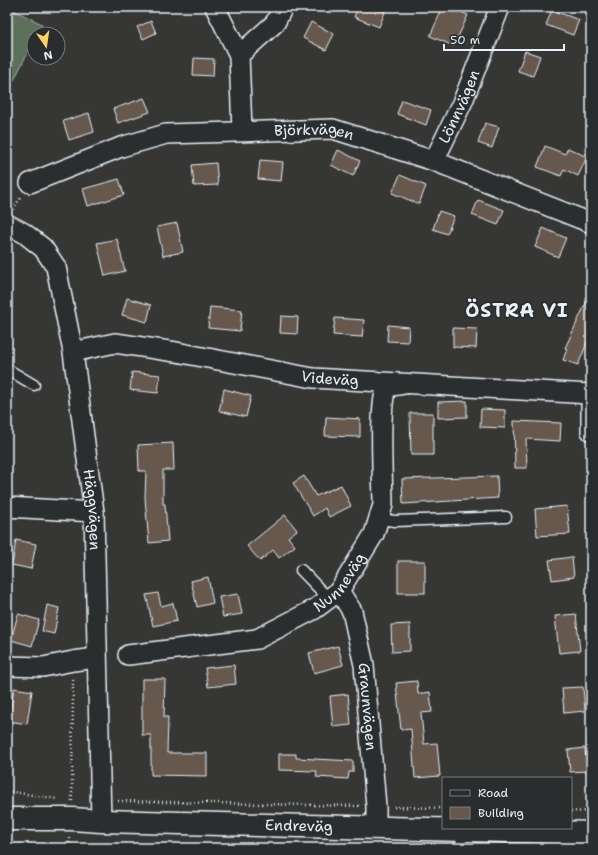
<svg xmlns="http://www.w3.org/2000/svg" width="598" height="855" font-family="'Shantell Sans',sans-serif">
	<rect width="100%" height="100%" fill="#363634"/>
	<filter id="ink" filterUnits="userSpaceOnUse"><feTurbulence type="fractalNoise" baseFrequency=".025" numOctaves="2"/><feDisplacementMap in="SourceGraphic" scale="8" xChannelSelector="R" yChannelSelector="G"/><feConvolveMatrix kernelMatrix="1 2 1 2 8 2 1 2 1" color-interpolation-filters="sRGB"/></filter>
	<g filter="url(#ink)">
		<path fill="#5c705a" stroke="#a2b0a9" d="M7 7 42 24 37 34H34V40L7 94Z"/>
		<g fill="#66584d" stroke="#e8f1f8">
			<path d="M358 7H374L385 12 379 27 354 17Z"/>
			<path d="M443 7H450L468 15 454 46 430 36Z"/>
			<path d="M552 10 579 20 573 35 546 25Z"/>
			<path d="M151 21 156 33 143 39 137 27Z"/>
			<path d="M311 22 334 34 326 50 303 38Z"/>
			<path d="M525 51 540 56 533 76 518 71Z"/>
			<path d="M194 58 214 59 213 76 193 75Z"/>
			<path d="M144 98 150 112 118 123 113 109Z"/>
			<path d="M402 100 431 110 426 125 397 114Z"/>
			<path d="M89 113 94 132 69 140 63 121Z"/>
			<path d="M485 123 499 127 492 148 478 143Z"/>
			<path d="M545 146 565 154 568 148 587 157 578 176 564 169 561 176 537 167Z"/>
			<path d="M338 150 360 161 353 176 331 165Z"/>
			<path d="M260 160 283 162 281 181 258 179Z"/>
			<path d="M216 163 218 185 194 186 192 165Z"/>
			<path d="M400 175 426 186 419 204 392 193Z"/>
			<path d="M119 179 124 195 88 206 83 189Z"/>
			<path d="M478 200 504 210 498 225 472 215Z"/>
			<path d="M439 211 454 216 447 234 433 229Z"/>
			<path d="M177 223 183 252 163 256 157 227Z"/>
			<path d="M543 228 566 238 558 257 535 247Z"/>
			<path d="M117 239 125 271 105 276 97 243Z"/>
			<path d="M591 292V333L578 365 563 360 567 349 565 348Z"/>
			<path d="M127 298 151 305 147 322 122 315Z"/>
			<path d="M210 307 242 310 240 331 208 328Z"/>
			<path d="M281 316 298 317 297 334 280 333Z"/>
			<path d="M335 318 364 320 362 337 333 335Z"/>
			<path d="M388 325 409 327 408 342 387 341Z"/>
			<path d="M453 328 477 329 476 348 453 347Z"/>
			<path d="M132 372 160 375 158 393 130 390Z"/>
			<path d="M224 389 251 396 246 417 219 411Z"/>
			<path d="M467 401V417L438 418V402Z"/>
			<path d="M481 409 505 410V428L480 427Z"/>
			<path d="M410 413H433V455H411Z"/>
			<path d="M326 417 360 419V437L325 436Z"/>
			<path d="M514 421 561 423 560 441 526 439 527 468H515Z"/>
			<path d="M173 443 174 470H163V504H165L168 541 149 543 145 498 146 471H139L138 445Z"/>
			<path d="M304 476 316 496 341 485 351 506 329 517 325 508 313 516 293 483Z"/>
			<path d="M497 476 498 498 403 504 402 479Z"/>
			<path d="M567 506 570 534 537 536 535 509Z"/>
			<path d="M285 515 297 530 288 537 295 546 279 558 273 550 260 561 247 546Z"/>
			<path d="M16 540 36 544 31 569 12 565Z"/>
			<path d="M572 557 574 577 552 580 549 560Z"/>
			<rect x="398" y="561" width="27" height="32"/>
			<path d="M208 577 213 603 197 607 191 581Z"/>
			<path d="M158 593 161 606 173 603 177 621 153 626 146 595Z"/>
			<path d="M238 594 242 614 223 617 219 597Z"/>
			<path d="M47 605 59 608 54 634 42 631Z"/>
			<path d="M18 614 39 620 32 646 11 640Z"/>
			<path d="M576 614 580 651 559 653 555 616Z"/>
			<path d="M410 624V651L392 652 391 625Z"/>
			<path d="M338 646 343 665 314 673 309 653Z"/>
			<path d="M234 665 236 684 208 687 205 668Z"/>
			<path d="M142 679H165L164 717H168L167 753H207V776L151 775V735H142Z"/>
			<path d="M417 681 418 694 430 692 432 712 421 713 424 744 437 743 440 776 415 778 411 729 401 730 396 683Z"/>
			<path d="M583 687 585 711 564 713 562 688Z"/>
			<path d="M14 688 32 691 27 724 9 721Z"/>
			<path d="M348 694 351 725 333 727 330 696Z"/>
			<path d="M585 748 587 771 570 772 568 750Z"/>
			<path d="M279 754H296V758L353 761V772H349L348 779 316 777 317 771 279 770Z"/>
		</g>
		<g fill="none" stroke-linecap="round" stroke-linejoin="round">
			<g stroke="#e8f1f8" stroke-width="13">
				<g id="service">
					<path d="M7 369 34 385"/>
					<path d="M380 519 395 521 506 517"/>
					<path d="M301 570 329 599"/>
					<path d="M461 848 462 830"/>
				</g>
			</g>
			<g stroke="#e8f1f8" stroke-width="22">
				<g id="minor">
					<path d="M215 7 239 55 242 130"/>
					<path d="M239 55 275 23 283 7"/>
					<path id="s1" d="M434 161 463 101 500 7"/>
					<path id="s2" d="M30 183 121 147 166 134 333 129 434 161 591 223"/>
					<path id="s3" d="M7 224 24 233 43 248 56 267 73 352 94 512 101 821"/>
					<path id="s4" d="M73 352 115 343 176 352 313 378 590 394"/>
					<path d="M591 392V431"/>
					<path d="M7 507 94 512"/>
					<path id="s5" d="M339 591 352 611 364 665 376 806V828"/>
					<path id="s6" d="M128 655 257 639 315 609 339 591 374 534 383 505C383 482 378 403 387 387L405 384"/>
					<path d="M7 666 43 667 73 661 96 658"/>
				</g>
			</g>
			<g stroke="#e8f1f8" stroke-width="25">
				<g id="secondary">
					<path id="s7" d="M7 819H72L101 821 591 833"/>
				</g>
			</g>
			<g stroke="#e8f1f8" stroke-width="2.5" stroke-dasharray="1 3" stroke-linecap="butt">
				<path d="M13 209 21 197"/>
				<path d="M7 791 57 799"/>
				<path d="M72 801 73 678"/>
				<path d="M118 801 359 806"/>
				<path d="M394 807 443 808"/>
				<path d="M571 811 591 812"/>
				<path d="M70 838 69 845 71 848"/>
				<path d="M7 844 248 848"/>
			</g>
			<use href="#service" stroke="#2a2d2e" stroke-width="10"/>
			<use href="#minor" stroke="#2a2d2e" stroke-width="19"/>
			<use href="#secondary" stroke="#2a2d2e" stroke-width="22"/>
		</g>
	</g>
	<g text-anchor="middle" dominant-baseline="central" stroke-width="3.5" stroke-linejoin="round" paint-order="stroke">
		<g font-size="15" fill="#e8f1f8" stroke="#2a2d2e">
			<text stroke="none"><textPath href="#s1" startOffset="60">Lönnvägen</textPath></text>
			<text stroke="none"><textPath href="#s2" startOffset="293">Björkvägen</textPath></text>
			<text stroke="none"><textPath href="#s4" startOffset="261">Videväg</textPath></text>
			<text stroke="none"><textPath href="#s3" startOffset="312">Häggvägen</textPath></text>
			<text stroke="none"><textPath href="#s6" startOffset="232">Nunneväg</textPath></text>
			<text stroke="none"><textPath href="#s5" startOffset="121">Graunvägen</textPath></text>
			<text stroke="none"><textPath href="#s7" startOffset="292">Endreväg</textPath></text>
		</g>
		<g font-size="19" font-weight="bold" letter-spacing="1" fill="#e8f1f8" stroke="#2a2d2e">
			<text x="517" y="310">ÖSTRA VI</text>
		</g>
	</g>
	<rect width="598" height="855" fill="none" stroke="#2a2d2e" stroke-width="24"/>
	<rect x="12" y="12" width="574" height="831" fill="none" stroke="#e8f1f8" stroke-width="1.5" filter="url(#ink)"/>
	<rect x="442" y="777" width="130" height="52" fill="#2a2d2e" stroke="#767b7f"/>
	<rect x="450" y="790" width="20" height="6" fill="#2a2d2e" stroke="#767b7f"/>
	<text x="478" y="797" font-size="12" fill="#e8f1f8">Road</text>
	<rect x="450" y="807" width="20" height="12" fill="#66584d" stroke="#767b7f"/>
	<text x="478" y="817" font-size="12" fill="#e8f1f8">Building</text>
	<g transform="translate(46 46) rotate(167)"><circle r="19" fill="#2a2d2e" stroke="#767b7f"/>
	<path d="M0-3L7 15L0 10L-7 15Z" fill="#ffd166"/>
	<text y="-6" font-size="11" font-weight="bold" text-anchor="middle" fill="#e8f1f8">N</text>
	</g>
	<path d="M444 44v6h120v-6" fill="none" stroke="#e8f1f8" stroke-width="2"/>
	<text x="450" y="44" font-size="12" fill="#e8f1f8" stroke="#2a2d2e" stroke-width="3" paint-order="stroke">50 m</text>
</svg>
